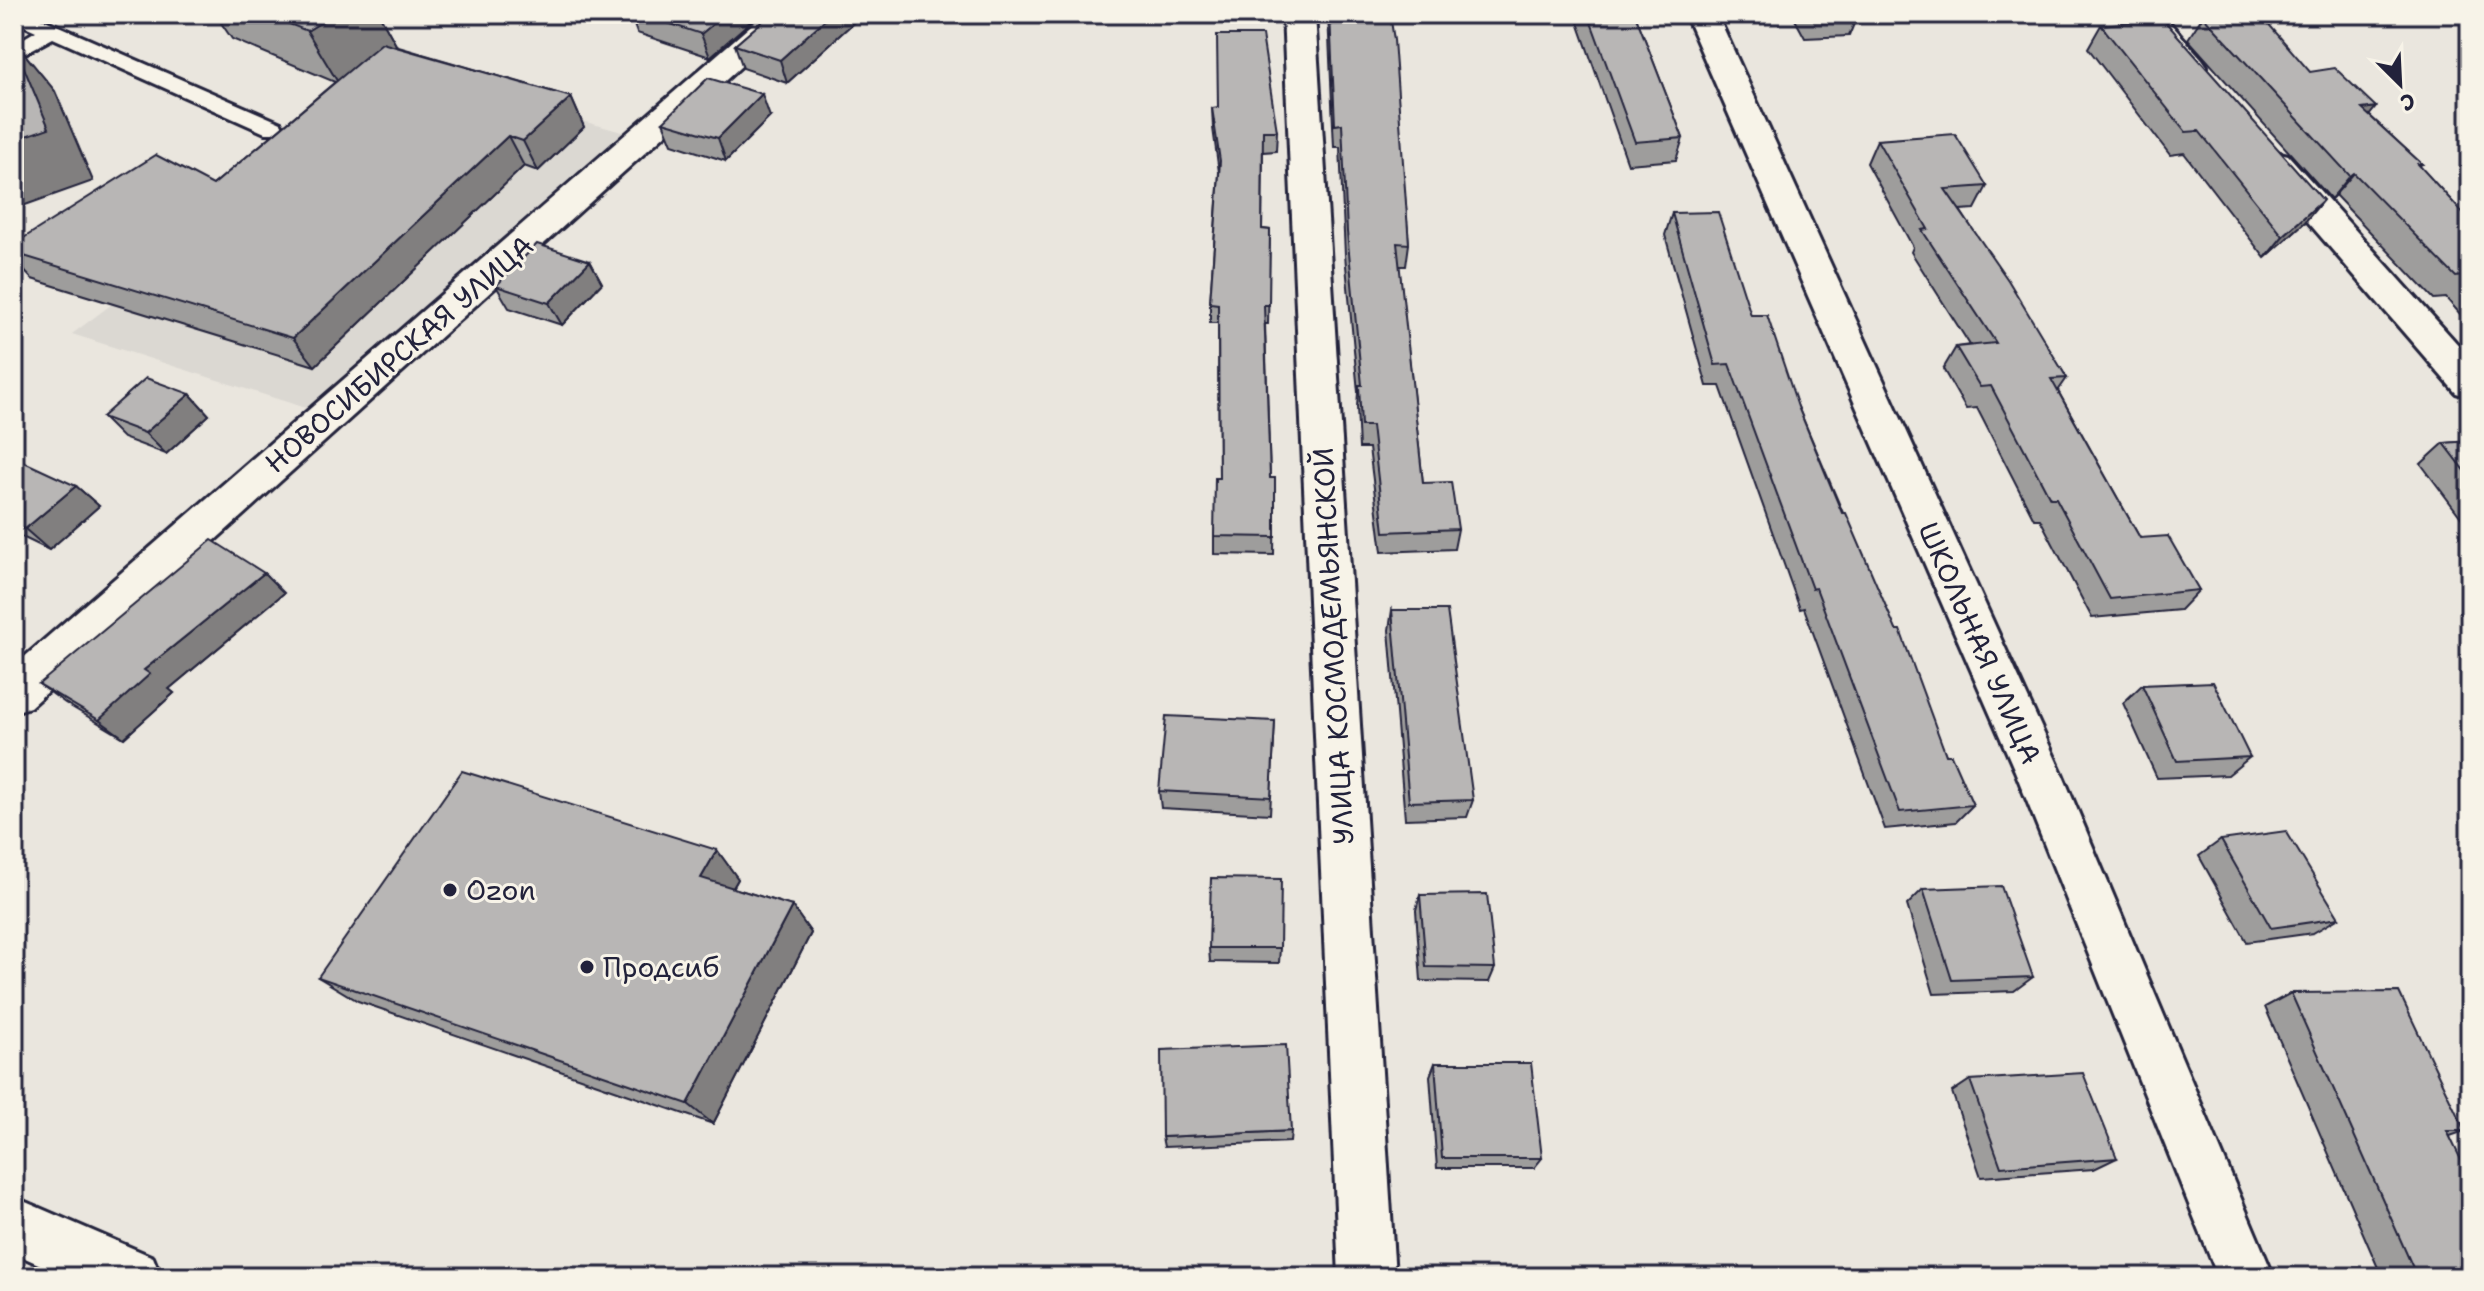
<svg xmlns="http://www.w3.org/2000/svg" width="2484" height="1291" font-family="'Shantell Sans',sans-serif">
	<rect width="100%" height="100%" fill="#eae6de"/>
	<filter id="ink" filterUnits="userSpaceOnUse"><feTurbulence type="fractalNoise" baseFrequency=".0125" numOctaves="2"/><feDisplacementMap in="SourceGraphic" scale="16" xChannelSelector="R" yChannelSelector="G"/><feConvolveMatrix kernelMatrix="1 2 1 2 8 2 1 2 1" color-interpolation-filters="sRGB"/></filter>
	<g filter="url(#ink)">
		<path fill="#dbd8d2" d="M418 75 647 139 347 421 72 334Z"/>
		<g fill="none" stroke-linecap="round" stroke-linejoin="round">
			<g stroke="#22223b" stroke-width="6">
				<path id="lane" d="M14 14H31L281 123 284 128 281 133H265L53 38 14 59V44L36 31 14 21Z"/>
			</g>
			<g stroke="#22223b" stroke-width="6">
				<g id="street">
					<path d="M764 14H799L30 707 14 712V666Z"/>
					<path d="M1283 14H1315L1395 1277H1339Z"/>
					<path d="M1685 14H1717L2061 771 2274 1277H2218L2015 771Z"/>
					<path d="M2129 14H2162L2202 59 2207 66 2202 73 2191 76 2180 73Z"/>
					<path d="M2276 152 2288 155 2470 358V397L2456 393 2264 171 2259 163 2264 155Z"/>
				</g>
			</g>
			<g stroke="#22223b" stroke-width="6">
				<path id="secondary" d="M14 1197 153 1257 161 1277H67L14 1253Z"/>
			</g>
			<use href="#lane" fill="#f7f3e8" fill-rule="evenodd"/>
			<use href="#street" fill="#f7f3e8" fill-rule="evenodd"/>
			<use href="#secondary" fill="#f7f3e8" fill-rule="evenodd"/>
		</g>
		<g fill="#9e9d9c" stroke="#22223b" stroke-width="2">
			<path d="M215 14H379L396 45 395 46 571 97 584 127 538 171 524 166 315 366 32 279 14 260V244L213 185 335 82 232 39Z"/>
			<path d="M630 14H759L710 57 637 33Z"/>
			<path d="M771 14H863L787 83 743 68 735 45Z"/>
			<path d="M1328 14H1390L1409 244 1406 266H1399L1423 483 1458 529 1454 549 1382 552 1369 448H1359L1357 407 1358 392 1345 255 1340 147H1334Z"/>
			<path d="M1575 14H1635L1683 138 1676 160 1628 164Z"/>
			<path d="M1792 14H1858L1849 36 1805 38Z"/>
			<path d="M2203 16 2376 107 2369 115 2422 164 2419 166 2470 221V325L2446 298 2434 299 2335 195 2331 199 2188 39Z"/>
			<path d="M2101 25 2305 222 2265 258 2184 153 2170 155 2088 48Z"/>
			<path d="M1212 108 1277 131 1276 151 1263 152 1262 229 1270 230 1268 324H1265L1270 478H1275L1274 555 1214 554V536L1219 478 1218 323H1210V303L1219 172 1213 128Z"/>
			<path d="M770 117 726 161 672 144 663 122Z"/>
			<path d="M1877 140 1987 186 1975 209 1960 210 2067 378 2058 391 2140 538 2199 590 2180 610 2092 618 2040 519H2034L1977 408 1966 409 1943 369 1956 347 1970 345 1911 252 1913 247 1867 163Z"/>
			<path d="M1672 213 1751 315 1798 407 1946 755 1973 805 1956 822 1885 829 1804 608 1800 609 1720 386H1707L1665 235Z"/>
			<path d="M590 261 602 283 562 325 509 308 496 286Z"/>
			<path d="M190 394 209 415 166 454 123 438 102 417Z"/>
			<path d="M2470 441V527L2469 528 2421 464 2444 443Z"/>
			<path d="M14 468 76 486 99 506 49 550 14 533Z"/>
			<path d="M284 593 169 689 174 693 124 738 65 703 39 684Z"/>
			<path d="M1392 610 1473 800 1467 817 1405 819 1389 630Z"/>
			<path d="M2142 685 2250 757 2228 775 2157 778 2123 703Z"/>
			<path d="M1275 721 1270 814 1161 808 1159 791Z"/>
			<path d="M2221 840 2339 918 2313 933 2247 942 2199 856Z"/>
			<path d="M717 850 738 879 733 888 792 906 811 933 713 1124 358 1001 318 977Z"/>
			<path d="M1923 889 2033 977 2014 991 1934 994 1907 905Z"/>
			<path d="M1420 895 1495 968 1489 982 1421 981 1416 910Z"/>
			<path d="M1209 948H1280L1279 963 1210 962Z"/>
			<path d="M2291 993 2465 1131 2450 1136 2470 1277H2382L2265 1007Z"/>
			<path d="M1435 1063 1542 1158 1534 1168H1437L1430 1076Z"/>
			<path d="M1970 1080 2117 1158 2094 1169 1981 1177 1952 1092Z"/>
			<path d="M1291 1131 1290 1142 1164 1147 1162 1137Z"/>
		</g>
		<g fill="#817f7f" stroke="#22223b" stroke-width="2">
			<path d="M334 14H379L396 45 339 84 307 31Z"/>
			<path d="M725 14H759L710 57 701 34Z"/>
			<path d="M831 14H863L787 83 780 60Z"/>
			<path d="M14 41 55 91 93 181 14 209Z"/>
			<path d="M762 94 770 117 726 161 718 138Z"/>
			<path d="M571 97 584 127 538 171 523 141Z"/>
			<path d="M2376 107 2358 130 2362 109Z"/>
			<path d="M508 136 524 166 315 366 293 338Z"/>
			<path d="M2354 173 2335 195 2331 199 2350 176Z"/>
			<path d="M2323 200 2305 222 2265 258 2283 236Z"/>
			<path d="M590 261 602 283 562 325 549 303Z"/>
			<path d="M190 394 209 415 166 454 145 433Z"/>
			<path d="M76 486 99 506 49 550 25 529Z"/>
			<path d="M264 573 284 593 169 689 174 693 124 738 99 720 144 670Z"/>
			<path d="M717 850 738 879 723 905 701 878Z"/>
			<path d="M792 906 811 933 713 1124 688 1104Z"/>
		</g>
		<g fill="#b8b6b5" stroke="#22223b" stroke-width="2">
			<path d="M264 14H334L307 31Z"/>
			<path d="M640 14H725L701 34Z"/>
			<path d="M771 14H831L780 60 735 45Z"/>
			<path d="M1330 14H1390L1394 40 1409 244 1397 243 1423 483 1451 482 1458 529 1384 532 1372 426H1361L1359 385H1362L1347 232 1342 124 1335 125Z"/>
			<path d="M1588 14H1635L1683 138 1635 142Z"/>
			<path d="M2221 14H2260L2310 72 2335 68 2376 107 2362 109 2422 164H2418L2470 221V278L2468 275 2456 277 2354 173 2350 176 2203 16Z"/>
			<path d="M2163 19 2323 200 2283 236 2199 131 2186 132 2101 25Z"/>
			<path d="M1217 35H1262L1277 131H1263L1262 229 1270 230 1269 305H1264L1270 478H1275V537L1214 536 1215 478H1219L1218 304 1210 303 1220 161 1212 108 1218 107Z"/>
			<path d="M382 43 571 97 523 141 508 136 293 338 14 253V244L156 155 213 185Z"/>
			<path d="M14 44 49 128 14 140Z"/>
			<path d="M708 78 762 94 718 138 663 122Z"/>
			<path d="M1955 134 1987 186 1945 189 2008 280 2067 378 2051 379 2140 538 2168 536 2199 590 2110 599 2056 498H2050L1991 386 1980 387 1956 347 1996 343 1922 230 1928 229 1877 140Z"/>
			<path d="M1718 212 1751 315H1767L1798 407 1842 513H1846L1896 630H1900L1946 755H1951L1973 805 1900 812 1816 588 1812 589 1729 364 1715 365 1672 213Z"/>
			<path d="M537 244 590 261 549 303 496 286Z"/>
			<path d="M146 378 190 394 145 433 102 417Z"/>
			<path d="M2470 441V477L2444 443Z"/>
			<path d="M22 461 76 486 25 529 14 524V468Z"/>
			<path d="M212 540 264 573 144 670 150 674 99 720 39 684Z"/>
			<path d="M1392 610H1447L1473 800 1409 802Z"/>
			<path d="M2213 682 2250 757 2177 761 2142 685Z"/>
			<path d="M1166 716 1275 721 1271 797 1159 791Z"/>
			<path d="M462 771 717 850 701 878 792 906 688 1104 318 977Z"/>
			<path d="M2286 831 2339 918 2271 928 2221 840Z"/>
			<path d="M1211 878 1281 879 1280 948H1209Z"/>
			<path d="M2001 886 2033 977 1952 980 1923 889Z"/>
			<path d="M1487 894 1495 968 1426 967 1420 895Z"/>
			<path d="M2399 992 2465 1131H2447L2470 1178V1277H2417L2291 993Z"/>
			<path d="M1286 1045 1291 1131 1162 1137 1161 1050Z"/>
			<path d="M1435 1063H1531L1542 1158H1442Z"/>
			<path d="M2083 1073 2117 1158 2001 1167 1970 1080Z"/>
		</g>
	</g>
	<g fill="#22223b" stroke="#f7f3e8" stroke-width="3">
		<circle cx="450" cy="890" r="8"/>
		<circle cx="587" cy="967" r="8"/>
	</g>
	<g text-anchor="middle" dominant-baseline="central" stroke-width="6" stroke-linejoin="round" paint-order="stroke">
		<g font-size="28" fill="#22223b" stroke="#f7f3e8">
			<text transform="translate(399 354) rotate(-41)">НОВОСИБИРСКАЯ УЛИЦА</text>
			<text transform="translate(1980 643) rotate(66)">ШКОЛЬНАЯ УЛИЦА</text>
			<text transform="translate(1333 646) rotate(-93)">УЛИЦА КОСМОДЕМЬЯНСКОЙ</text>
		</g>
		<g font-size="28" fill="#22223b" stroke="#f7f3e8" text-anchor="start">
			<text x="466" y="890">Ozon</text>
			<text x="603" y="967">Продсиб</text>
		</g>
	</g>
	<rect width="2484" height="1291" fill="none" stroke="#f7f3e8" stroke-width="48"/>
	<rect x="24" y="24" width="2436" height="1243" fill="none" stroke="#22223b" stroke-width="3" filter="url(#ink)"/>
	<g transform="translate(2400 84) rotate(156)" stroke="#f7f3e8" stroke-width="6" paint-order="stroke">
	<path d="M0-6L14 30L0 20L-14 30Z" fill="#22223b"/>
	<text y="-12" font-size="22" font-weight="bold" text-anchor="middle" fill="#22223b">С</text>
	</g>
</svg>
